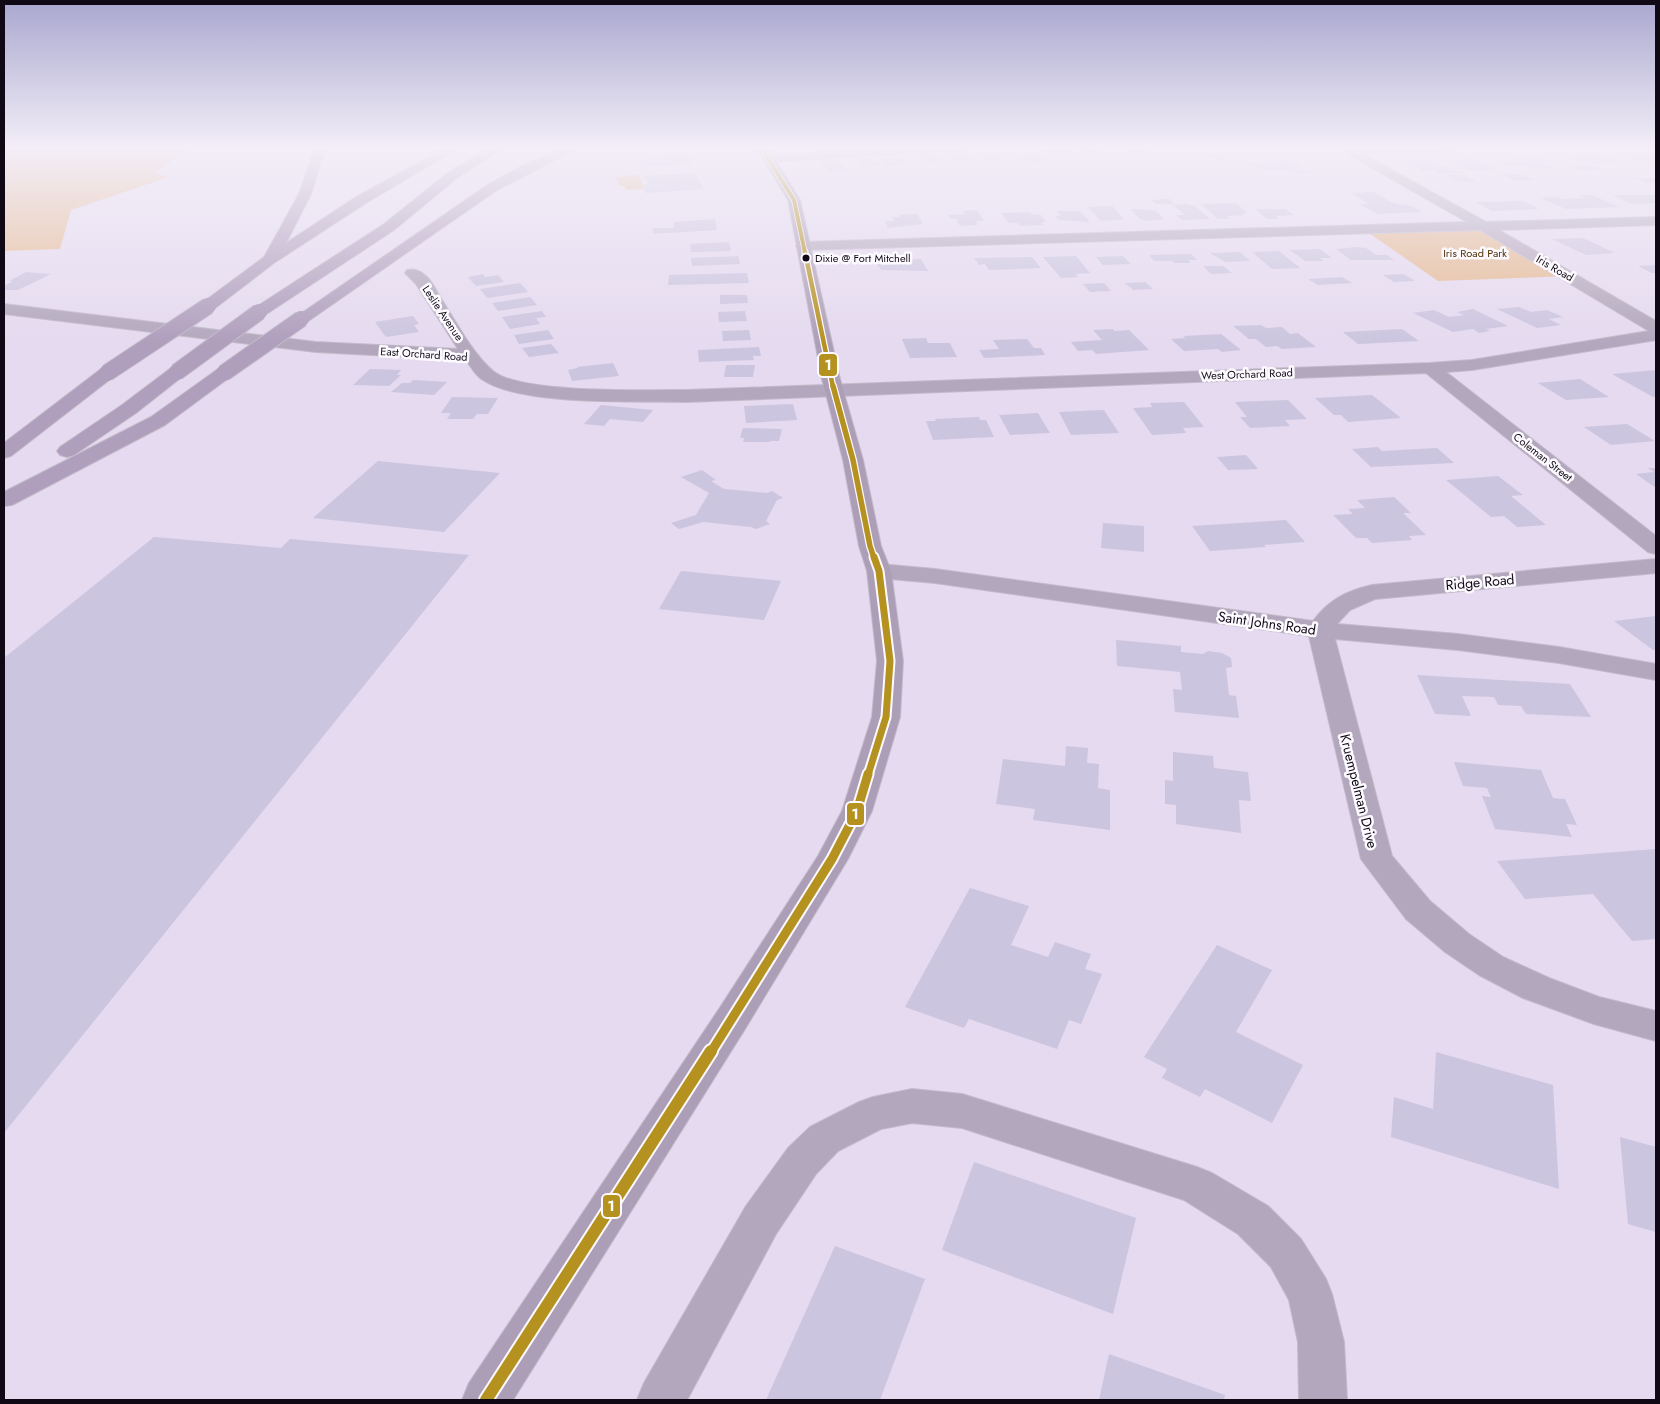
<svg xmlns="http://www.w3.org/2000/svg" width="1660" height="1404" font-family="Jost,sans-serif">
	<rect width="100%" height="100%" fill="#e5daef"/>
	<g fill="#e5b992">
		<path d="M4 147H191L154 173 169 177 71 210 60 249 4 251Z"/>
		<path d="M639 175 644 189 626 190 624 186H619L616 177Z"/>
		<path d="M1483 226 1569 276 1438 281 1363 229Z"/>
	</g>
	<g fill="#ccc5df">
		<path d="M1120 147H1139L1147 152 1130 153Z"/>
		<path d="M1065 149 1072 153 1066 154 1070 156 1048 155 1041 150Z"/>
		<path d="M1079 149H1094L1107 157 1086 158 1078 153 1084 152Z"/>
		<path d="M688 152 693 164 642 167 640 160 664 159 662 154Z"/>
		<path d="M1018 152H1033L1049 162 1029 163 1013 155H1021Z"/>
		<path d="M1219 152 1235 156 1221 160 1205 156Z"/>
		<path d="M993 153 1003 159 986 160 977 155Z"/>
		<path d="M936 154 946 162 930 163 916 155Z"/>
		<path d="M1655 154 1656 162H1641L1623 155Z"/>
		<path d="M970 155 978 160 955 162 948 156Z"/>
		<path d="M1564 155H1600L1607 158H1615L1626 163 1581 164Z"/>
		<path d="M901 157 906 164 886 166 879 159Z"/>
		<path d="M872 158 881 166 861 167 853 159Z"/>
		<path d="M1458 159 1477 160 1497 171H1470L1448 160H1460Z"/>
		<path d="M1514 159H1547L1555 162 1542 163 1554 168 1532 169 1528 166 1512 167 1502 162 1518 161Z"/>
		<path d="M837 160 841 162 849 171 828 172 820 161Z"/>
		<path d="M1287 160 1303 166 1296 167 1310 173 1295 174 1282 169 1264 170 1247 164Z"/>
		<path d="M1401 160H1430L1462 173 1439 174 1432 170 1423 171Z"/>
		<path d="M1591 165 1603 170 1582 171 1570 166Z"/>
		<path d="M695 173 704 189 646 193 643 185 648 184 644 176Z"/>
		<path d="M1502 174H1520L1534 180 1515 181Z"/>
		<path d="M1445 175H1464L1477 182H1458Z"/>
		<path d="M1635 178H1652L1656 179V183H1647Z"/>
		<path d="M1374 192 1393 203 1411 206 1422 212 1377 214 1360 204H1369L1352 193Z"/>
		<path d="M1579 195H1592L1619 207 1566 209 1541 198 1556 197 1561 199 1586 198Z"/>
		<path d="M1613 195H1656V203L1631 204Z"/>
		<path d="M1170 199 1174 204H1156L1151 200Z"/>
		<path d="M1523 201 1539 209 1492 211 1476 202Z"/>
		<path d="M1236 203 1247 213H1241L1245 215 1227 216 1230 219H1218L1201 204Z"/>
		<path d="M1186 204 1195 206 1210 219 1182 220 1176 215H1185L1173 205Z"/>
		<path d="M1112 206 1124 219 1101 221 1088 207Z"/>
		<path d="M1130 209 1155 210 1164 219 1145 221 1140 219Z"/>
		<path d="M1255 209H1285L1294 215 1276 216 1279 219H1267Z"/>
		<path d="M977 210 984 221H976L978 225 960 226 956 219H951L948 215 965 214 963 211Z"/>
		<path d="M1057 211H1080L1090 222 1059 220 1055 216H1061Z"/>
		<path d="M1030 212 1032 215 1040 214 1046 222H1041L1043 225 1020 226 1018 223H1009L1001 213Z"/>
		<path d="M917 214 923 224 888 228 885 221H894L892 217H900L899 215Z"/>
		<path d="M715 219 717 230 653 234V228H674V222Z"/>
		<path d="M1583 238 1615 253 1586 255 1552 239Z"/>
		<path d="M729 242 731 251 691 252 690 244Z"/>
		<path d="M1356 247 1366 248 1376 255H1387L1394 260H1351L1336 249Z"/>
		<path d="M1320 249 1332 258H1320L1323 261H1305L1290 250Z"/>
		<path d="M1279 251 1300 268 1272 269 1252 252Z"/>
		<path d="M1240 252 1250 261 1225 262 1210 253Z"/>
		<path d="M1191 254 1197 260H1188L1191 263H1174L1172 261H1154L1149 255Z"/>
		<path d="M738 256 740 264 692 266 691 258Z"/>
		<path d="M1076 256 1090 273 1075 274 1078 277 1061 278 1043 257Z"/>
		<path d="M1123 256 1131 264 1103 265 1096 257Z"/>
		<path d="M1032 257 1041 268 989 270 985 264 979 265 974 258Z"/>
		<path d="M921 259 928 271 881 270 876 261Z"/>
		<path d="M1656 265V273H1652L1638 266Z"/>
		<path d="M1203 266H1223L1232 273 1211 274Z"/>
		<path d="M26 272 51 274 18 290H4V286L13 281H9Z"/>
		<path d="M747 273 749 283 668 285 669 275Z"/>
		<path d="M483 274 485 277 498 275 504 282 476 286 468 277Z"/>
		<path d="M1404 274 1415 281 1394 282 1383 275Z"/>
		<path d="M1342 277 1352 283 1318 285 1308 279Z"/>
		<path d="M1145 282 1153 289 1133 290 1125 283Z"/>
		<path d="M520 283 528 292 487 298 480 289Z"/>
		<path d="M1104 283 1111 291 1090 292 1083 284Z"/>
		<path d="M720 295H747L748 303 720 304Z"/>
		<path d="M530 297 537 305 498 311 492 303Z"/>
		<path d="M1519 307 1531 312 1547 310 1563 317 1549 319 1561 325 1537 328 1497 309Z"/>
		<path d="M1473 309 1508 326 1486 329 1490 331 1479 333 1473 329 1453 332 1413 313 1434 310 1449 317 1464 315 1457 312Z"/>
		<path d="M542 311 546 317 536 318 540 324 510 329 502 317Z"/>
		<path d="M745 311 747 321 719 322 718 312Z"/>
		<path d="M413 316 419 324 414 325 419 332 386 337 375 322Z"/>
		<path d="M1261 325 1266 328 1282 327 1290 334 1298 333 1316 347 1282 349 1277 346 1266 347 1256 339H1249L1233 326Z"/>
		<path d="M1113 329 1114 331 1129 330 1149 350 1096 354 1092 350 1078 351 1071 342 1102 340 1093 330Z"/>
		<path d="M1402 329 1419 341 1358 344 1343 332Z"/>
		<path d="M548 330 554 339 519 344 514 335Z"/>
		<path d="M749 330 751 340 723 341 722 331Z"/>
		<path d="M1221 334 1241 350 1222 352 1218 349 1184 351 1171 339 1186 338 1183 336Z"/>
		<path d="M926 338 928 343H950L957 357 910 358 902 339Z"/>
		<path d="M1027 339 1034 348H1041L1045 355 984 358 979 350 999 349 993 340Z"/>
		<path d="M551 344 559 353 529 357 522 348Z"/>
		<path d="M759 347 761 356H753L754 360 699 362 698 350Z"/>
		<path d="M613 363 619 376 572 381 568 370 578 368 577 367Z"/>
		<path d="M726 365H755L753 377H724Z"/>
		<path d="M370 369 401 370 397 375H401L389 386 353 385Z"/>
		<path d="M1656 370V397H1653L1612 374Z"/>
		<path d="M1580 379 1609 397 1566 400 1538 383Z"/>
		<path d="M413 380 447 382 434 395 391 392 402 383H410Z"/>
		<path d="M1372 395 1401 418 1348 422 1341 415H1334L1315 398Z"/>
		<path d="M452 397 498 398 488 414H477L473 419H447L451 413H441Z"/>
		<path d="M1288 400 1307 419 1285 420 1290 426 1250 428 1240 417H1247L1235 402Z"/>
		<path d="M1184 402 1204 427 1183 428 1186 433 1152 435 1133 408 1152 407 1150 403Z"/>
		<path d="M793 404 797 420 746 423 744 406Z"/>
		<path d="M601 405 653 410 643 422 610 419 604 426 584 424Z"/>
		<path d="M1104 410 1119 433 1071 435 1059 412Z"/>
		<path d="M1038 413 1050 433 1010 435 999 415Z"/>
		<path d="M979 417 980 420H986L994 437 933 440 926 421H936L935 419Z"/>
		<path d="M1627 424 1655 441 1611 445 1584 427Z"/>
		<path d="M743 428 782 429 779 441H770V442H743L744 438H740Z"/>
		<path d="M1378 447 1382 451 1437 448 1454 463 1371 467 1352 449Z"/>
		<path d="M1246 455 1258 469 1228 470 1217 457Z"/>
		<path d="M378 461 500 473 444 532 313 518Z"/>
		<path d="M1648 468H1656V488L1636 474 1654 472Z"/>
		<path d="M702 470 716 480 711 481 724 489 767 493 772 491 783 498 777 500 766 521 770 524 756 529 751 527 703 522 679 529 671 523 696 515 709 493 681 477Z"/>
		<path d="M1498 476 1523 495 1511 496 1546 525 1517 527 1504 516 1491 517 1446 480Z"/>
		<path d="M1394 497 1411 513H1403L1426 535 1409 536 1412 540 1372 543 1367 538H1356L1333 515 1353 514 1348 509 1365 508 1357 500Z"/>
		<path d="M1286 520 1305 542 1264 545 1266 547 1210 551 1192 526Z"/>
		<path d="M1103 523 1144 526V552L1101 548Z"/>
		<path d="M154 537 281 548 290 539 469 555 4 1133V658Z"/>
		<path d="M681 571 781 581 764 620 659 609Z"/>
		<path d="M1656 616V650H1653L1614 621Z"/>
		<path d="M1116 640 1181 646V652L1203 654 1208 651 1222 653 1231 658 1232 667 1226 668 1229 695 1236 696 1239 718 1175 712 1173 689 1182 690 1180 672 1117 666Z"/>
		<path d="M1417 675 1570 684 1591 717 1526 714 1521 706 1498 705 1494 697 1462 696 1471 716 1435 714Z"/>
		<path d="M1066 746 1088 748 1087 763 1099 764 1098 788 1110 790V830L1033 820 1035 809 996 804 1003 759 1065 766Z"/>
		<path d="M1173 752 1213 756 1214 768 1248 772 1251 801 1239 800 1241 833 1176 824V805L1165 804V780L1173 781Z"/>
		<path d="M1454 762 1541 770 1553 798 1565 799 1577 825 1566 824 1572 837 1495 829 1482 796 1491 797 1487 788 1463 786Z"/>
		<path d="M1656 849V939L1632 941 1593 894 1525 899 1497 861Z"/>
		<path d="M970 888 1029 906 1011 945 1048 957 1055 942 1091 954 1085 969 1102 974 1081 1024 1069 1020 1057 1049 969 1019 964 1028 905 1007Z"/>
		<path d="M1217 945 1272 970 1236 1032 1303 1065 1272 1123 1205 1089 1200 1097 1162 1078 1167 1069 1144 1057Z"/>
		<path d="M1436 1052 1553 1085 1559 1189 1391 1137 1394 1097 1433 1109Z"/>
		<path d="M1620 1137 1656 1147V1232L1628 1224Z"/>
		<path d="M974 1162 1136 1218 1113 1314 942 1250Z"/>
		<path d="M835 1246 925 1279 880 1400H766Z"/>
		<path d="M1109 1354 1225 1395 1224 1400H1099Z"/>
	</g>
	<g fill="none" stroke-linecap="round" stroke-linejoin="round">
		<g stroke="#c3baca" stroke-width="2">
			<g id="minor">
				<path d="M903 147H971L966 150 770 162 764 159 770 156Z"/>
				<path d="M1348 147H1460L1455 150 1361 153 1486 222 1656 217V225L1499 230 1656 321V340L1472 370 1446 372 1656 536V554L1648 552 1426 373 686 402C637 401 522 406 483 380 476 376 471 367 466 360L316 352 4 314V304L316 342 458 349 416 284 405 273 407 270C415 268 421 271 427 277 433 283 437 292 442 300 457 323 472 353 493 371 520 394 648 390 686 390L1430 363 1472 360 1649 331 1480 230 803 250 798 249 796 246 798 243 803 242 1467 222 1347 154 1345 150Z"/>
				<path d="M1656 559V573L1375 599 1350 610 1337 624 1458 634 1559 647 1656 664V680L1559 663 1458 650 1335 639 1392 856 1430 901 1469 934 1503 957 1549 978 1599 997 1656 1011V1041L1594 1024 1523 998 1479 975 1445 952 1406 919 1361 859 1309 636 935 583 879 578 871 576 867 571 871 566 879 564 935 569 1313 621C1329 600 1346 591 1372 585Z"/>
				<path d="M912 1089 962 1094 1197 1167 1212 1173 1268 1206 1301 1239 1326 1279 1332 1294 1344 1342 1347 1400H1299L1298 1342 1289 1300 1271 1267 1238 1234 1184 1200 962 1128 912 1123 881 1129 838 1151 816 1174 776 1234 687 1400H637L644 1383 746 1206 788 1148 810 1127 859 1102 873 1097Z"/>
			</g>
		</g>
		<g stroke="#c3baca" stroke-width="2">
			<path id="primary" d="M756 147H767L800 200 840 379 863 460 881 546 891 571 903 661 900 717 872 811 848 859 745 1029 513 1400H462L469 1383 719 1009 818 856 842 811 872 717 877 661 867 571 859 546 843 460 822 379 788 200Z"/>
		</g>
		<g stroke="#c3baca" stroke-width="2">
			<g id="motorway">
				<path d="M315 147H326L311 194 286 243 356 197 447 147H461L366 203 274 263 214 309H202L200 306 202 303 264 257 299 194Z"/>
				<path d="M491 147H505L457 178 394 230 265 315H253L251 312 253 309 384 224 449 172Z"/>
				<path d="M566 147H581L497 190 307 322H295L293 319 489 184 524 165Z"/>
				<path d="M177 367 183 368 186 372 183 376 136 413 74 455 67 457 60 455 57 451 60 447 122 405 171 368Z"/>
				<path d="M107 368 113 369 116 373 113 377 11 456 4 458V443L101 369Z"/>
				<path d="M224 368 230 369 233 373 230 377 165 425 12 505 4 506V492L151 417 218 369Z"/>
			</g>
		</g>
		<use href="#minor" fill="#b2a7bc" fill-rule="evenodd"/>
		<use href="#primary" fill="#ad9eb8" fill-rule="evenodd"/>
		<use href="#motorway" fill="#af9ebc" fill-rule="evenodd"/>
		<g stroke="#c3baca" stroke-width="18" stroke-linecap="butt">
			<g id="motorway-bridge">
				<path d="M177 372 259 312"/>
				<path d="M107 373 208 306"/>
				<path d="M224 373 301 319"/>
			</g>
		</g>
		<use href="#motorway-bridge" stroke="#af9ebc" stroke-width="16"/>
		<g stroke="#fdfbff" stroke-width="5.5">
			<path id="bus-1-far5" d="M761 147 794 200 805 253"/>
		</g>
		<g stroke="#fdfbff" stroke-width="7">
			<path id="bus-1-far4" d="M805 252 833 387"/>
		</g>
		<g stroke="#fdfbff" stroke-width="8">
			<path id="bus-1-far3" d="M833 386 853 460 870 546 874 558"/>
		</g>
		<g stroke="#fdfbff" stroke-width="11">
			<path id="bus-1-far2" d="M868 775 886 717 890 661 879 571 874 557"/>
		</g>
		<g stroke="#fdfbff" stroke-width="13">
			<path id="bus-1-far1" d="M711 1052 832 859 857 811 868 774"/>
		</g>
		<g stroke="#fdfbff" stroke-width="16">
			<path id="bus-1" d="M486 1400 711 1051"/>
		</g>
		<use href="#bus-1-far5" stroke="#b5911f" stroke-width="4"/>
		<use href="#bus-1-far4" stroke="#b5911f" stroke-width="4.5"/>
		<use href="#bus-1-far3" stroke="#b5911f" stroke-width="5.5"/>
		<use href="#bus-1-far2" stroke="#b5911f" stroke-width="7"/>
		<use href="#bus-1-far1" stroke="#b5911f" stroke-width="9"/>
		<use href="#bus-1" stroke="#b5911f" stroke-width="12"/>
	</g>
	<linearGradient id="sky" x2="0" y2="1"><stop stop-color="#a9a7cf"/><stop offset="0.43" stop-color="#f3eef8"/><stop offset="1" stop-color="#f3eef8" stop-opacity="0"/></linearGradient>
	<rect width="1660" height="344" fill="url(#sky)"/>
	<circle fill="#100915" stroke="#fdfbff" stroke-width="2" cx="806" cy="258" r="4.5"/>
	<g text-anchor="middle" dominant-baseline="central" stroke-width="5" stroke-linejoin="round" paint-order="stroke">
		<g font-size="11" fill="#4f2f02" stroke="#fdfbff">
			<text x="1475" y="253">Iris Road Park</text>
		</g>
		<g font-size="11" fill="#100915" stroke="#fdfbff" text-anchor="start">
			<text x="815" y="258">Dixie @ Fort Mitchell</text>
		</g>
		<g font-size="11" fill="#100915" stroke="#fdfbff">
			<text transform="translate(1555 268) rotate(30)">Iris Road</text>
			<text transform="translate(443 313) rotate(56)">Leslie Avenue</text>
			<text transform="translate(424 354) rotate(4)">East Orchard Road</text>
			<text transform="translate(1247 374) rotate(-2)">West Orchard Road</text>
			<text transform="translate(1543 457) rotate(38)">Coleman Street</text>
		</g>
		<g font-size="14" fill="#100915" stroke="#fdfbff">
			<text transform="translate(1480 582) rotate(-5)">Ridge Road</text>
			<text transform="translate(1267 623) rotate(8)">Saint Johns Road</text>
			<text transform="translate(1359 791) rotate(76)">Kruempelman Drive</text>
		</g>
	</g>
	<g stroke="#fdfbff" stroke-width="2">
		<rect x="818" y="353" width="20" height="24" rx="5" fill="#b5911f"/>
		<rect x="846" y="802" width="19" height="24" rx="5" fill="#b5911f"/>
		<rect x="602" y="1194" width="19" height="24" rx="5" fill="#b5911f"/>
	</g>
	<g font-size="14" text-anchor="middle" font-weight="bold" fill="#fff">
		<text x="828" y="370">1</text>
		<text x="855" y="819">1</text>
		<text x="611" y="1211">1</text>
	</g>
	<rect width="1660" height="1404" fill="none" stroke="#100915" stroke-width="10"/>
</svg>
